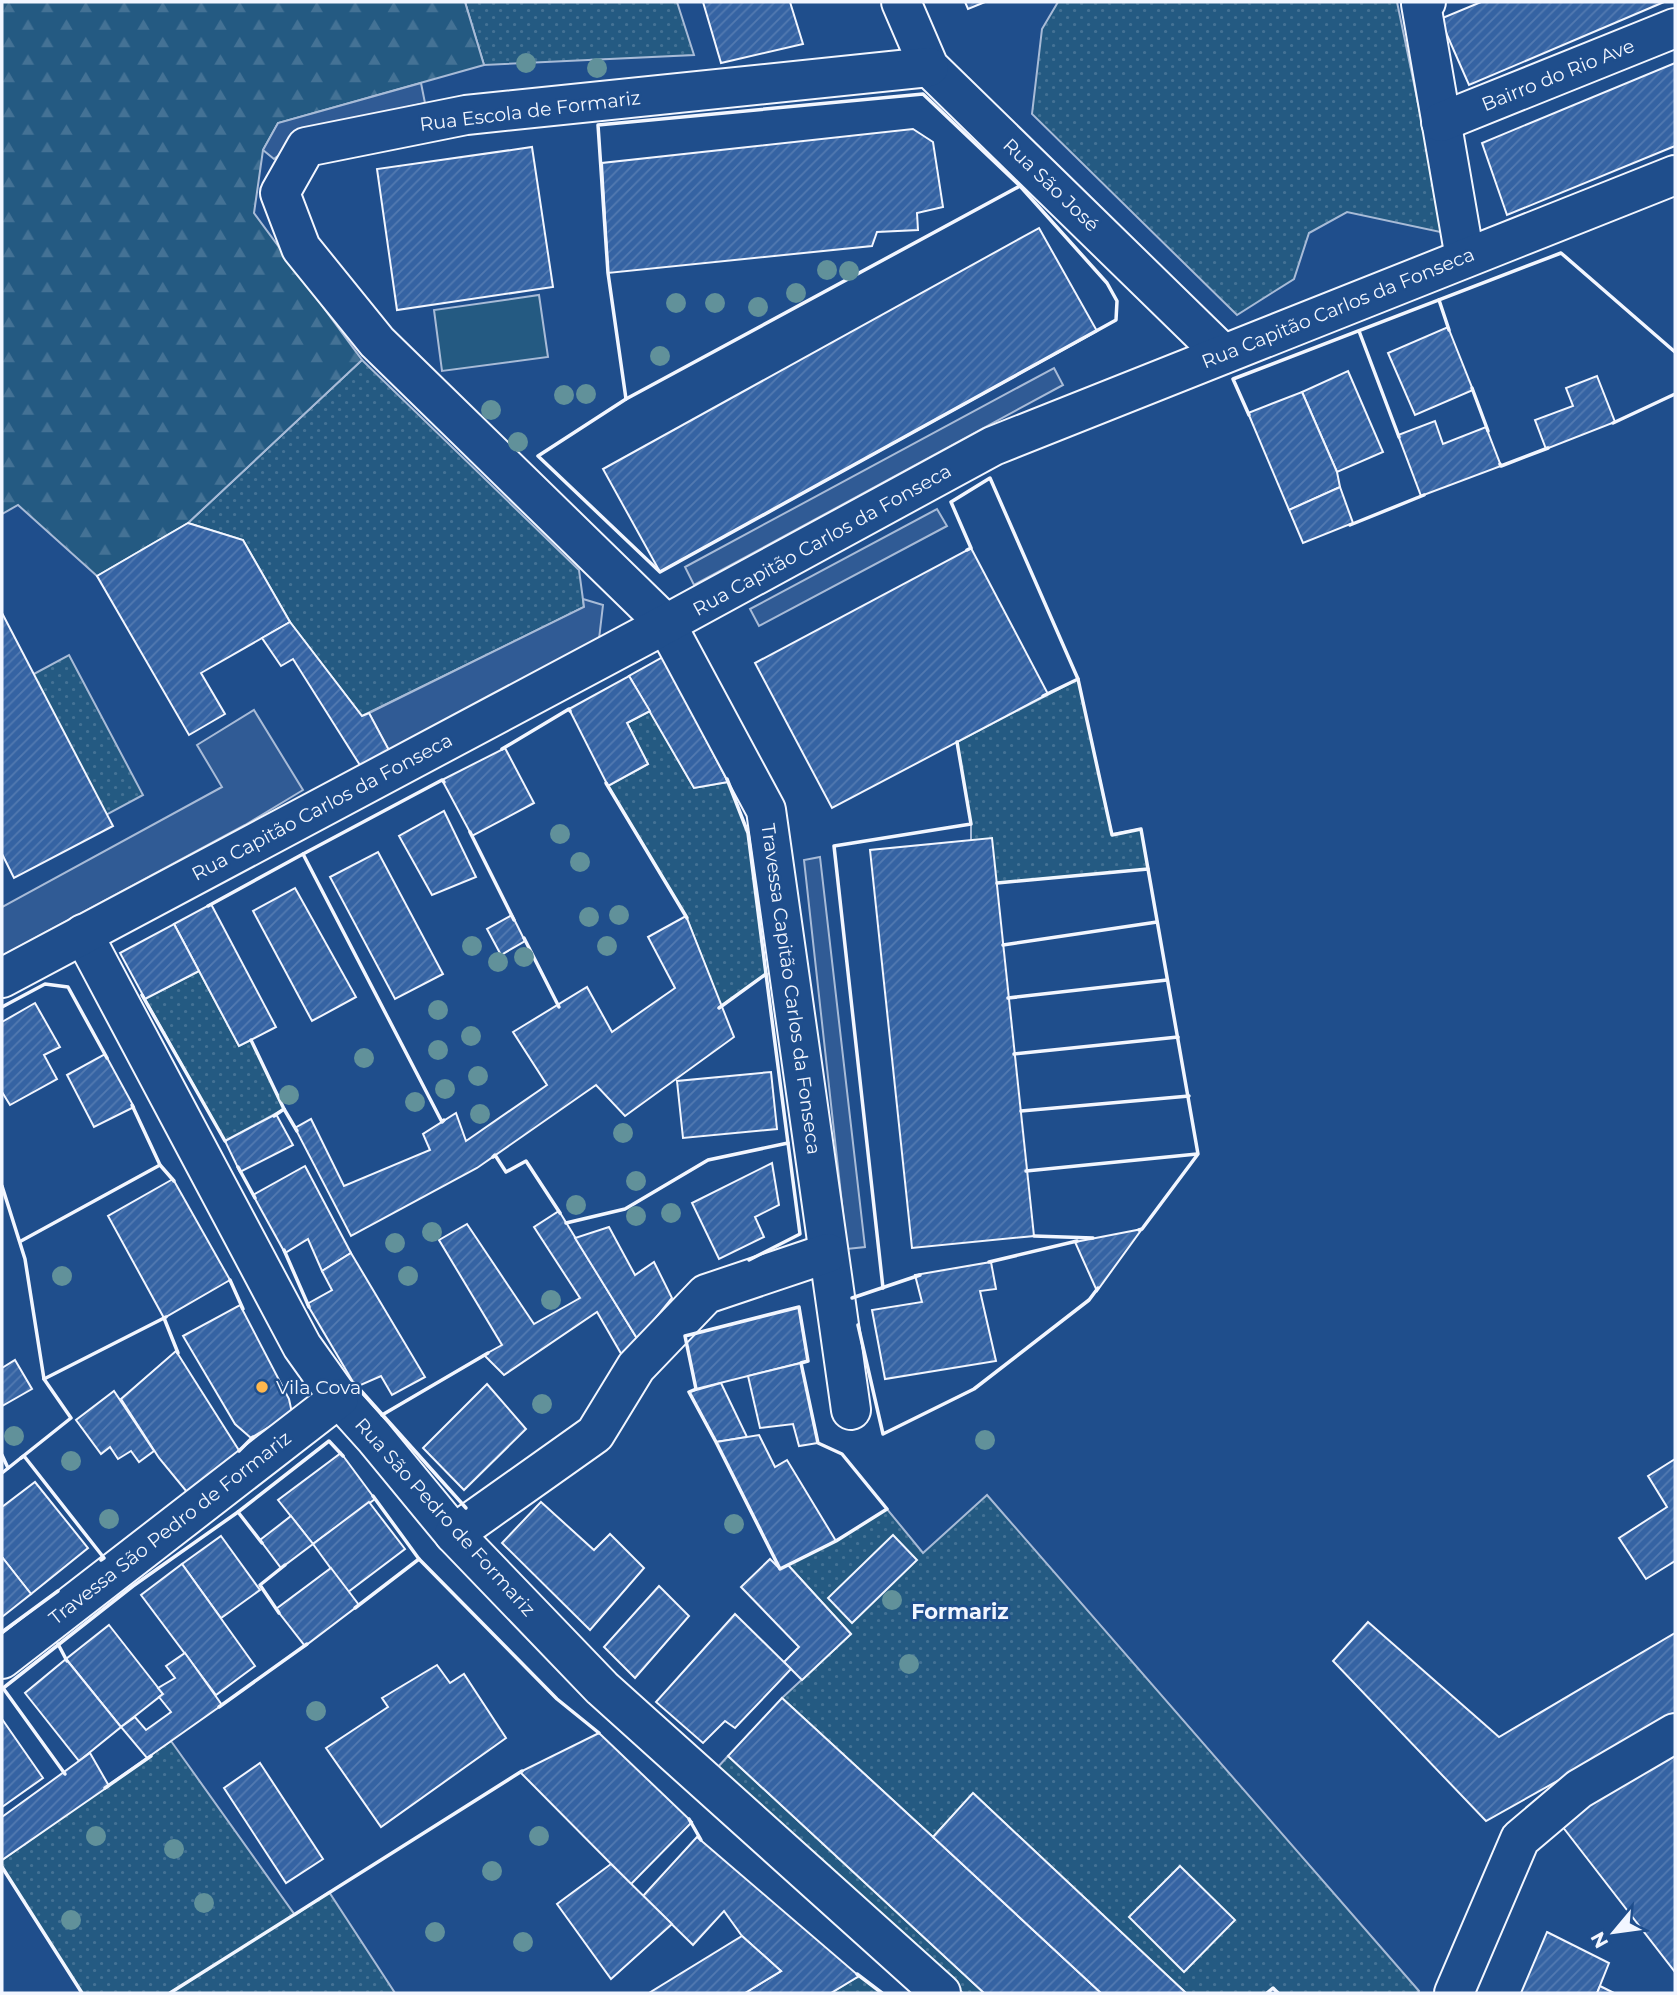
<svg xmlns="http://www.w3.org/2000/svg" width="1677" height="1995" font-family="Montserrat,sans-serif">
	<defs>
		<pattern id="grass-dots" width="8" height="8" patternUnits="userSpaceOnUse" patternTransform="scale(1.75)"><rect width="8" height="8" fill="#245a82"/><path d="M2 2h.1M6 6h.1" fill="none" stroke="#447295" stroke-width="1.8" stroke-linecap="round"/></pattern>
		<pattern id="forest-firs" width="22" height="20" patternUnits="userSpaceOnUse" patternTransform="scale(1.75)"><rect width="22" height="20" fill="#245a82"/><path d="M5 1l3.5 6h-7zM16 11l3.5 6h-7z" fill="#447295"/></pattern>
		<pattern id="building-hatch" width="6" height="6" patternUnits="userSpaceOnUse" patternTransform="scale(1.75)"><rect width="6" height="6" fill="#3563a3"/><path d="M-1 1l2-2M0 6l6-6M5 7l2-2" fill="none" stroke="#537ab1"/></pattern>
	</defs>
	<rect width="100%" height="100%" fill="#1f4e8c"/>
	<g fill="url(#grass-dots)" stroke="#a8bbd7" stroke-width="2">
		<path d="M465 2H677L694 55 484 65Z"/>
		<path d="M1058 2H1397L1445 233 1347 212 1309 233 1294 279 1237 315 1032 114 1042 29Z"/>
		<path d="M362 360 579 570 584 607 362 716 290 622 243 540 188 523Z"/>
		<path d="M69 655 143 795 106 815 32 675Z"/>
		<path d="M1078 679 1112 834 1141 829 1148 869 997 883 971 840V824L957 742Z"/>
		<path d="M650 711 694 788 728 782 748 833 766 974 721 1006 686 916 608 786 648 764 627 723Z"/>
		<path d="M199 971 239 1046 251 1040 284 1109 225 1141 145 999Z"/>
		<path d="M987 1495 1419 1991 1418 1993H1278L1273 1989 1267 1993H1186L974 1794 933 1837 782 1698 851 1634 788 1565 836 1541 887 1509 923 1553Z"/>
		<path d="M171 1741 295 1915 329 1892 395 1993H82L2 1867V1860Z"/>
		<path d="M728 1756 984 1993H963L717 1768Z"/>
		<path d="M859 1976 882 1993H831Z"/>
	</g>
	<path fill="url(#forest-firs)" stroke="#a8bbd7" stroke-width="2" d="M2 2H465L484 65 278 123 263 150 254 213 362 360 188 523 97 576 18 505 2 514Z"/>
	<path fill="#245a82" stroke="#a8bbd7" stroke-width="2" d="M539 295 548 357 442 371 434 310Z"/>
	<g fill="#305b95" stroke="#a8bbd7" stroke-width="2">
		<path d="M421 83 425 103 312 129 274 159 263 150 278 123Z"/>
		<path d="M1054 368 1063 385 694 585 685 567Z"/>
		<path d="M937 509 947 526 759 626 750 609Z"/>
		<path d="M583 599 603 605 599 639 391 754 369 713 584 607Z"/>
		<path d="M254 710 303 790 245 825 2 956V907L222 787 197 745Z"/>
		<path d="M820 857 865 1247 847 1249 804 860Z"/>
	</g>
	<g fill="url(#building-hatch)" stroke="#f2f6ff" stroke-width="2">
		<path d="M703 2H790L803 44 721 63Z"/>
		<path d="M965 2H985L968 9Z"/>
		<path d="M1481 2H1664L1469 85 1440 19Z"/>
		<path d="M1675 63V146L1507 215 1482 143Z"/>
		<path d="M913 129 933 142 943 207 917 213 918 230 877 232 872 246 608 273 602 163Z"/>
		<path d="M532 147 553 287 397 310 377 169Z"/>
		<path d="M1039 228 1097 331 660 572 603 469Z"/>
		<path d="M1448 327 1473 390 1415 415 1388 353Z"/>
		<path d="M1348 371 1383 452 1337 472 1302 392Z"/>
		<path d="M1597 376 1615 422 1546 449 1535 420 1573 406 1566 388Z"/>
		<path d="M1302 392 1337 472 1340 487 1289 510 1248 413Z"/>
		<path d="M1435 421 1443 444 1486 427 1501 466 1421 496 1398 435Z"/>
		<path d="M1340 487 1353 523 1303 543 1289 510Z"/>
		<path d="M188 523 243 540 290 622 201 673 225 714 189 735 97 576Z"/>
		<path d="M971 548 1048 694 832 808 755 663Z"/>
		<path d="M2 613 113 826 14 878 2 854Z"/>
		<path d="M290 622 362 716 369 713 391 754 363 770 293 659 281 666 262 638Z"/>
		<path d="M663 657 728 782 694 788 629 676Z"/>
		<path d="M629 676 650 711 627 723 648 764 608 786 569 709Z"/>
		<path d="M505 748 534 803 472 836 442 780Z"/>
		<path d="M444 811 476 877 432 895 399 836Z"/>
		<path d="M992 838 1034 1236 912 1248 870 850Z"/>
		<path d="M378 852 443 974 395 999 330 877Z"/>
		<path d="M295 888 356 997 312 1021 253 911Z"/>
		<path d="M211 904 276 1027 239 1046 174 924Z"/>
		<path d="M512 915 525 941 501 955 487 929Z"/>
		<path d="M686 916 734 1037 625 1116 596 1085 477 1168 351 1236 295 1128 311 1119 344 1186 430 1150 423 1134 456 1113 466 1141 547 1085 513 1032 587 987 612 1032 675 988 648 937Z"/>
		<path d="M174 924 199 971 145 999 120 953Z"/>
		<path d="M35 1003 60 1047 44 1055 57 1079 10 1105 2 1092V1022Z"/>
		<path d="M105 1054 134 1107 94 1127 67 1075Z"/>
		<path d="M771 1072 777 1129 683 1138 677 1081Z"/>
		<path d="M276 1114 293 1145 240 1172 225 1141Z"/>
		<path d="M772 1163 779 1205 755 1217 764 1237 719 1259 692 1203Z"/>
		<path d="M305 1166 351 1253 322 1271 308 1239 285 1253 253 1195Z"/>
		<path d="M173 1179 230 1280 164 1318 108 1216Z"/>
		<path d="M559 1211 638 1340 623 1357 597 1312 504 1375 484 1355 502 1345 439 1240 467 1224 534 1324 580 1298 534 1227Z"/>
		<path d="M609 1227 635 1275 654 1262 672 1298 638 1340 575 1238Z"/>
		<path d="M1142 1229 1097 1291 1075 1242Z"/>
		<path d="M351 1253 425 1377 392 1395 381 1376 356 1387 307 1304 332 1290 322 1271Z"/>
		<path d="M991 1262 996 1289 980 1291 996 1361 885 1379 872 1310 922 1302 915 1275Z"/>
		<path d="M240 1305 289 1399 292 1413 251 1438 235 1424 183 1336Z"/>
		<path d="M799 1307 808 1361 696 1389 685 1336Z"/>
		<path d="M176 1351 240 1452 187 1492 159 1458 121 1399Z"/>
		<path d="M15 1360 32 1389 2 1406V1368Z"/>
		<path d="M801 1363 818 1443 799 1446 793 1424 760 1428 748 1376Z"/>
		<path d="M721 1383 747 1437 716 1442 689 1392Z"/>
		<path d="M487 1384 526 1429 464 1490 423 1448Z"/>
		<path d="M114 1391 154 1451 139 1462 131 1451 118 1459 110 1447 101 1454 76 1420Z"/>
		<path d="M759 1435 775 1467 787 1460 836 1541 780 1569 716 1442Z"/>
		<path d="M341 1453 375 1499 313 1544 278 1500Z"/>
		<path d="M1675 1459V1561L1646 1579 1619 1538 1667 1507 1648 1476Z"/>
		<path d="M35 1482 88 1548 31 1594 2 1557V1507Z"/>
		<path d="M369 1502 405 1549 348 1592 313 1544Z"/>
		<path d="M541 1502 594 1550 610 1534 644 1568 590 1630 502 1543Z"/>
		<path d="M291 1516 313 1544 281 1568 260 1540Z"/>
		<path d="M893 1535 917 1560 852 1623 828 1598Z"/>
		<path d="M221 1536 260 1590 221 1618 182 1564Z"/>
		<path d="M2 1557 31 1594 2 1617Z"/>
		<path d="M770 1559 780 1569 788 1565 851 1634 802 1680 784 1662 799 1647 741 1587Z"/>
		<path d="M182 1564 255 1666 216 1695 141 1595Z"/>
		<path d="M331 1568 359 1605 305 1646 276 1609Z"/>
		<path d="M659 1586 689 1616 635 1678 604 1647Z"/>
		<path d="M735 1614 791 1669 735 1728 725 1721 703 1743 656 1702Z"/>
		<path d="M1368 1622 1499 1737 1675 1633V1715L1486 1821 1333 1661Z"/>
		<path d="M109 1625 163 1694 121 1727 66 1659Z"/>
		<path d="M185 1653 222 1705 147 1758 121 1727 135 1717 146 1730 171 1712 159 1697 163 1694 158 1688 175 1678 166 1666Z"/>
		<path d="M66 1659 121 1727 79 1761 25 1693Z"/>
		<path d="M437 1665 450 1683 464 1674 506 1738 381 1827 326 1748 388 1707 382 1698Z"/>
		<path d="M782 1698 933 1837 1101 1993H984L728 1756Z"/>
		<path d="M2 1719 43 1778 2 1807Z"/>
		<path d="M599 1733 692 1822 631 1884 520 1772Z"/>
		<path d="M1675 1749V1972L1562 1826 1654 1751Z"/>
		<path d="M90 1753 109 1786 2 1860V1817Z"/>
		<path d="M260 1763 323 1859 286 1883 224 1788Z"/>
		<path d="M973 1793 1186 1993H1101L933 1837Z"/>
		<path d="M697 1837 859 1976 831 1993H745L781 1971 742 1936 724 1911 693 1945 643 1896Z"/>
		<path d="M611 1864 672 1924 611 1979 557 1904Z"/>
		<path d="M1180 1866 1235 1920 1184 1972 1129 1917Z"/>
		<path d="M1547 1932 1609 1963 1597 1993H1521Z"/>
		<path d="M742 1936 781 1971 745 1993H649Z"/>
		<path d="M1600 1986 1614 1993H1597Z"/>
	</g>
	<g fill="none" stroke-linecap="round" stroke-linejoin="round">
		<g stroke="#f2f6ff" stroke-width="42">
			<g id="minor">
				<path d="M901 2 929 67 1223 354"/>
				<path d="M1426 2 1421 4 1465 258"/>
				<path d="M1441 122 1675 28"/>
				<path d="M83 934 302 1346 339 1398 374 1437 454 1534 602 1688 941 1993"/>
				<path d="M851 1410 766 810 666 624 377 342 301 248 280 193 306 147 466 115 929 67"/>
				<path d="M454 1534 595 1434 636 1367 706 1294 828 1253"/>
				<path d="M2 1659 339 1398"/>
				<path d="M1454 1993 1520 1839 1579 1789 1675 1733"/>
			</g>
		</g>
		<g stroke="#f2f6ff" stroke-width="42">
			<path id="secondary" d="M2 978 666 624 993 446 1675 175"/>
		</g>
		<use href="#minor" stroke="#1f4e8c" stroke-width="38"/>
		<use href="#secondary" stroke="#1f4e8c" stroke-width="38"/>
		<g stroke="#f2f6ff" stroke-width="3.5">
			<path d="M923 94 1020 186 1107 283 1117 301 1116 320 660 572 538 456 626 399 608 273 598 125Z"/>
			<path d="M1439 300 1449 330"/>
			<path d="M1359 331 1399 437"/>
			<path d="M1472 388 1488 431"/>
			<path d="M626 399 1020 186"/>
			<path d="M1249 415 1233 379 1561 253 1675 352"/>
			<path d="M1613 423 1675 394"/>
			<path d="M1500 464 1501 466 1548 448"/>
			<path d="M1350 525 1424 495"/>
			<path d="M967 550 971 548 951 502 990 478 1078 679 1112 835 1141 829 1198 1154 1142 1229 1139 1230"/>
			<path d="M1043 696 1078 679"/>
			<path d="M502 749 569 709 570 711"/>
			<path d="M727 779 748 833 766 974"/>
			<path d="M606 783 687 918"/>
			<path d="M470 832 514 920"/>
			<path d="M303 854 442 780 444 782"/>
			<path d="M997 883 1148 869"/>
			<path d="M208 906 303 854 442 1122 444 1120"/>
			<path d="M524 938 559 1007"/>
			<path d="M1003 945 1157 922"/>
			<path d="M142 995 225 1141"/>
			<path d="M1008 998 1167 980"/>
			<path d="M2 1007 45 984 68 987 107 1058"/>
			<path d="M719 1008 766 974 788 1143"/>
			<path d="M251 1040 284 1109"/>
			<path d="M1014 1054 1178 1037"/>
			<path d="M132 1105 160 1165 174 1181"/>
			<path d="M1021 1111 1189 1096"/>
			<path d="M274 1116 284 1109 297 1131"/>
			<path d="M493 1157 495 1155 506 1172 526 1161 560 1213"/>
			<path d="M238 1167 255 1198"/>
			<path d="M1026 1171 1197 1154"/>
			<path d="M2 1186 25 1259 44 1379 71 1418 2 1473"/>
			<path d="M566 1223 625 1209 708 1160 788 1143 800 1234 749 1260"/>
			<path d="M1034 1236 1093 1238"/>
			<path d="M21 1241 160 1165"/>
			<path d="M284 1250 309 1307"/>
			<path d="M989 1262 1077 1241"/>
			<path d="M230 1280 243 1309"/>
			<path d="M883 1288 834 846 971 824 957 742"/>
			<path d="M852 1298 920 1275"/>
			<path d="M799 1307 808 1361 801 1363 818 1443 842 1454 887 1509 836 1541 780 1569 716 1442 689 1392 696 1389 685 1336Z"/>
			<path d="M164 1318 178 1353"/>
			<path d="M858 1325 883 1434 974 1389 1089 1300 1098 1288"/>
			<path d="M44 1379 166 1317"/>
			<path d="M354 1383 466 1508"/>
			<path d="M382 1415 488 1353"/>
			<path d="M239 1451 253 1437"/>
			<path d="M2 1455 8 1468"/>
			<path d="M21 1458 24 1456 104 1558 101 1560"/>
			<path d="M373 1496 419 1559 557 1699 599 1733"/>
			<path d="M238 1512 262 1543"/>
			<path d="M355 1608 419 1559"/>
			<path d="M279 1613 260 1585 285 1565"/>
			<path d="M2 1632 58 1591"/>
			<path d="M58 1644 67 1661"/>
			<path d="M3 1688 65 1774"/>
			<path d="M2 1689 133 1586 238 1512 329 1441 343 1456"/>
			<path d="M219 1707 307 1644"/>
			<path d="M105 1788 151 1756"/>
			<path d="M689 1819 701 1840"/>
			<path d="M2 1867 82 1993"/>
			<path d="M857 1974 882 1993"/>
			<path d="M170 1993 522 1771"/>
			<path d="M1267 1993 1273 1988 1278 1993"/>
		</g>
	</g>
	<g fill="#61919a">
		<circle cx="526" cy="63" r="10"/>
		<circle cx="597" cy="68" r="10"/>
		<circle cx="827" cy="270" r="10"/>
		<circle cx="849" cy="271" r="10"/>
		<circle cx="796" cy="293" r="10"/>
		<circle cx="676" cy="303" r="10"/>
		<circle cx="715" cy="303" r="10"/>
		<circle cx="758" cy="307" r="10"/>
		<circle cx="660" cy="356" r="10"/>
		<circle cx="586" cy="394" r="10"/>
		<circle cx="564" cy="395" r="10"/>
		<circle cx="491" cy="410" r="10"/>
		<circle cx="518" cy="442" r="10"/>
		<circle cx="560" cy="834" r="10"/>
		<circle cx="580" cy="862" r="10"/>
		<circle cx="619" cy="915" r="10"/>
		<circle cx="589" cy="917" r="10"/>
		<circle cx="472" cy="946" r="10"/>
		<circle cx="607" cy="946" r="10"/>
		<circle cx="524" cy="957" r="10"/>
		<circle cx="498" cy="962" r="10"/>
		<circle cx="438" cy="1010" r="10"/>
		<circle cx="471" cy="1036" r="10"/>
		<circle cx="438" cy="1050" r="10"/>
		<circle cx="364" cy="1058" r="10"/>
		<circle cx="478" cy="1076" r="10"/>
		<circle cx="445" cy="1089" r="10"/>
		<circle cx="289" cy="1095" r="10"/>
		<circle cx="415" cy="1102" r="10"/>
		<circle cx="480" cy="1114" r="10"/>
		<circle cx="623" cy="1133" r="10"/>
		<circle cx="636" cy="1181" r="10"/>
		<circle cx="576" cy="1205" r="10"/>
		<circle cx="671" cy="1213" r="10"/>
		<circle cx="636" cy="1216" r="10"/>
		<circle cx="432" cy="1232" r="10"/>
		<circle cx="395" cy="1243" r="10"/>
		<circle cx="62" cy="1276" r="10"/>
		<circle cx="408" cy="1276" r="10"/>
		<circle cx="551" cy="1300" r="10"/>
		<circle cx="542" cy="1404" r="10"/>
		<circle cx="14" cy="1436" r="10"/>
		<circle cx="985" cy="1440" r="10"/>
		<circle cx="71" cy="1461" r="10"/>
		<circle cx="109" cy="1519" r="10"/>
		<circle cx="734" cy="1524" r="10"/>
		<circle cx="892" cy="1600" r="10"/>
		<circle cx="909" cy="1664" r="10"/>
		<circle cx="316" cy="1711" r="10"/>
		<circle cx="96" cy="1836" r="10"/>
		<circle cx="539" cy="1836" r="10"/>
		<circle cx="174" cy="1849" r="10"/>
		<circle cx="492" cy="1871" r="10"/>
		<circle cx="204" cy="1903" r="10"/>
		<circle cx="71" cy="1920" r="10"/>
		<circle cx="435" cy="1932" r="10"/>
		<circle cx="523" cy="1942" r="10"/>
	</g>
	<circle fill="#ffb74d" stroke="#1f4e8c" stroke-width="2.5" cx="262" cy="1387" r="7"/>
	<g text-anchor="middle" dominant-baseline="central" stroke-width="5" stroke-linejoin="round" paint-order="stroke">
		<g font-size="19" fill="#f2f6ff" stroke="#1f4e8c">
			<text transform="translate(1558 75) rotate(-22)">Bairro do Rio Ave</text>
			<text transform="translate(530 111) rotate(-7)">Rua Escola de Formariz</text>
			<text transform="translate(1051 185) rotate(44)">Rua São José</text>
			<text transform="translate(1338 308) rotate(-22)">Rua Capitão Carlos da Fonseca</text>
			<text transform="translate(822 540) rotate(-29)">Rua Capitão Carlos da Fonseca</text>
			<text transform="translate(322 807) rotate(-28)">Rua Capitão Carlos da Fonseca</text>
			<text transform="translate(791 989) rotate(82)">Travessa Capitão Carlos da Fonseca</text>
			<text transform="translate(445 1517) rotate(48)">Rua São Pedro de Formariz</text>
			<text transform="translate(170 1528) rotate(-38)">Travessa São Pedro de Formariz</text>
		</g>
		<g font-size="19" fill="#f2f6ff" stroke="#1f4e8c" text-anchor="start">
			<text x="276" y="1387">Vila Cova</text>
		</g>
		<g font-size="21" font-weight="bold" fill="#f2f6ff" stroke="#1f4e8c">
			<text x="960" y="1611">Formariz</text>
		</g>
	</g>
	<rect width="1677" height="1995" fill="none" stroke="#f2f6ff" stroke-width="7"/>
	<g transform="translate(1614 1932) rotate(241)" stroke="#1f4e8c" stroke-width="5" paint-order="stroke">
	<path d="M0-5L12 26L0 18L-12 26Z" fill="#f2f6ff"/>
	<text y="-10" font-size="19" font-weight="bold" text-anchor="middle" fill="#f2f6ff">N</text>
	</g>
</svg>
